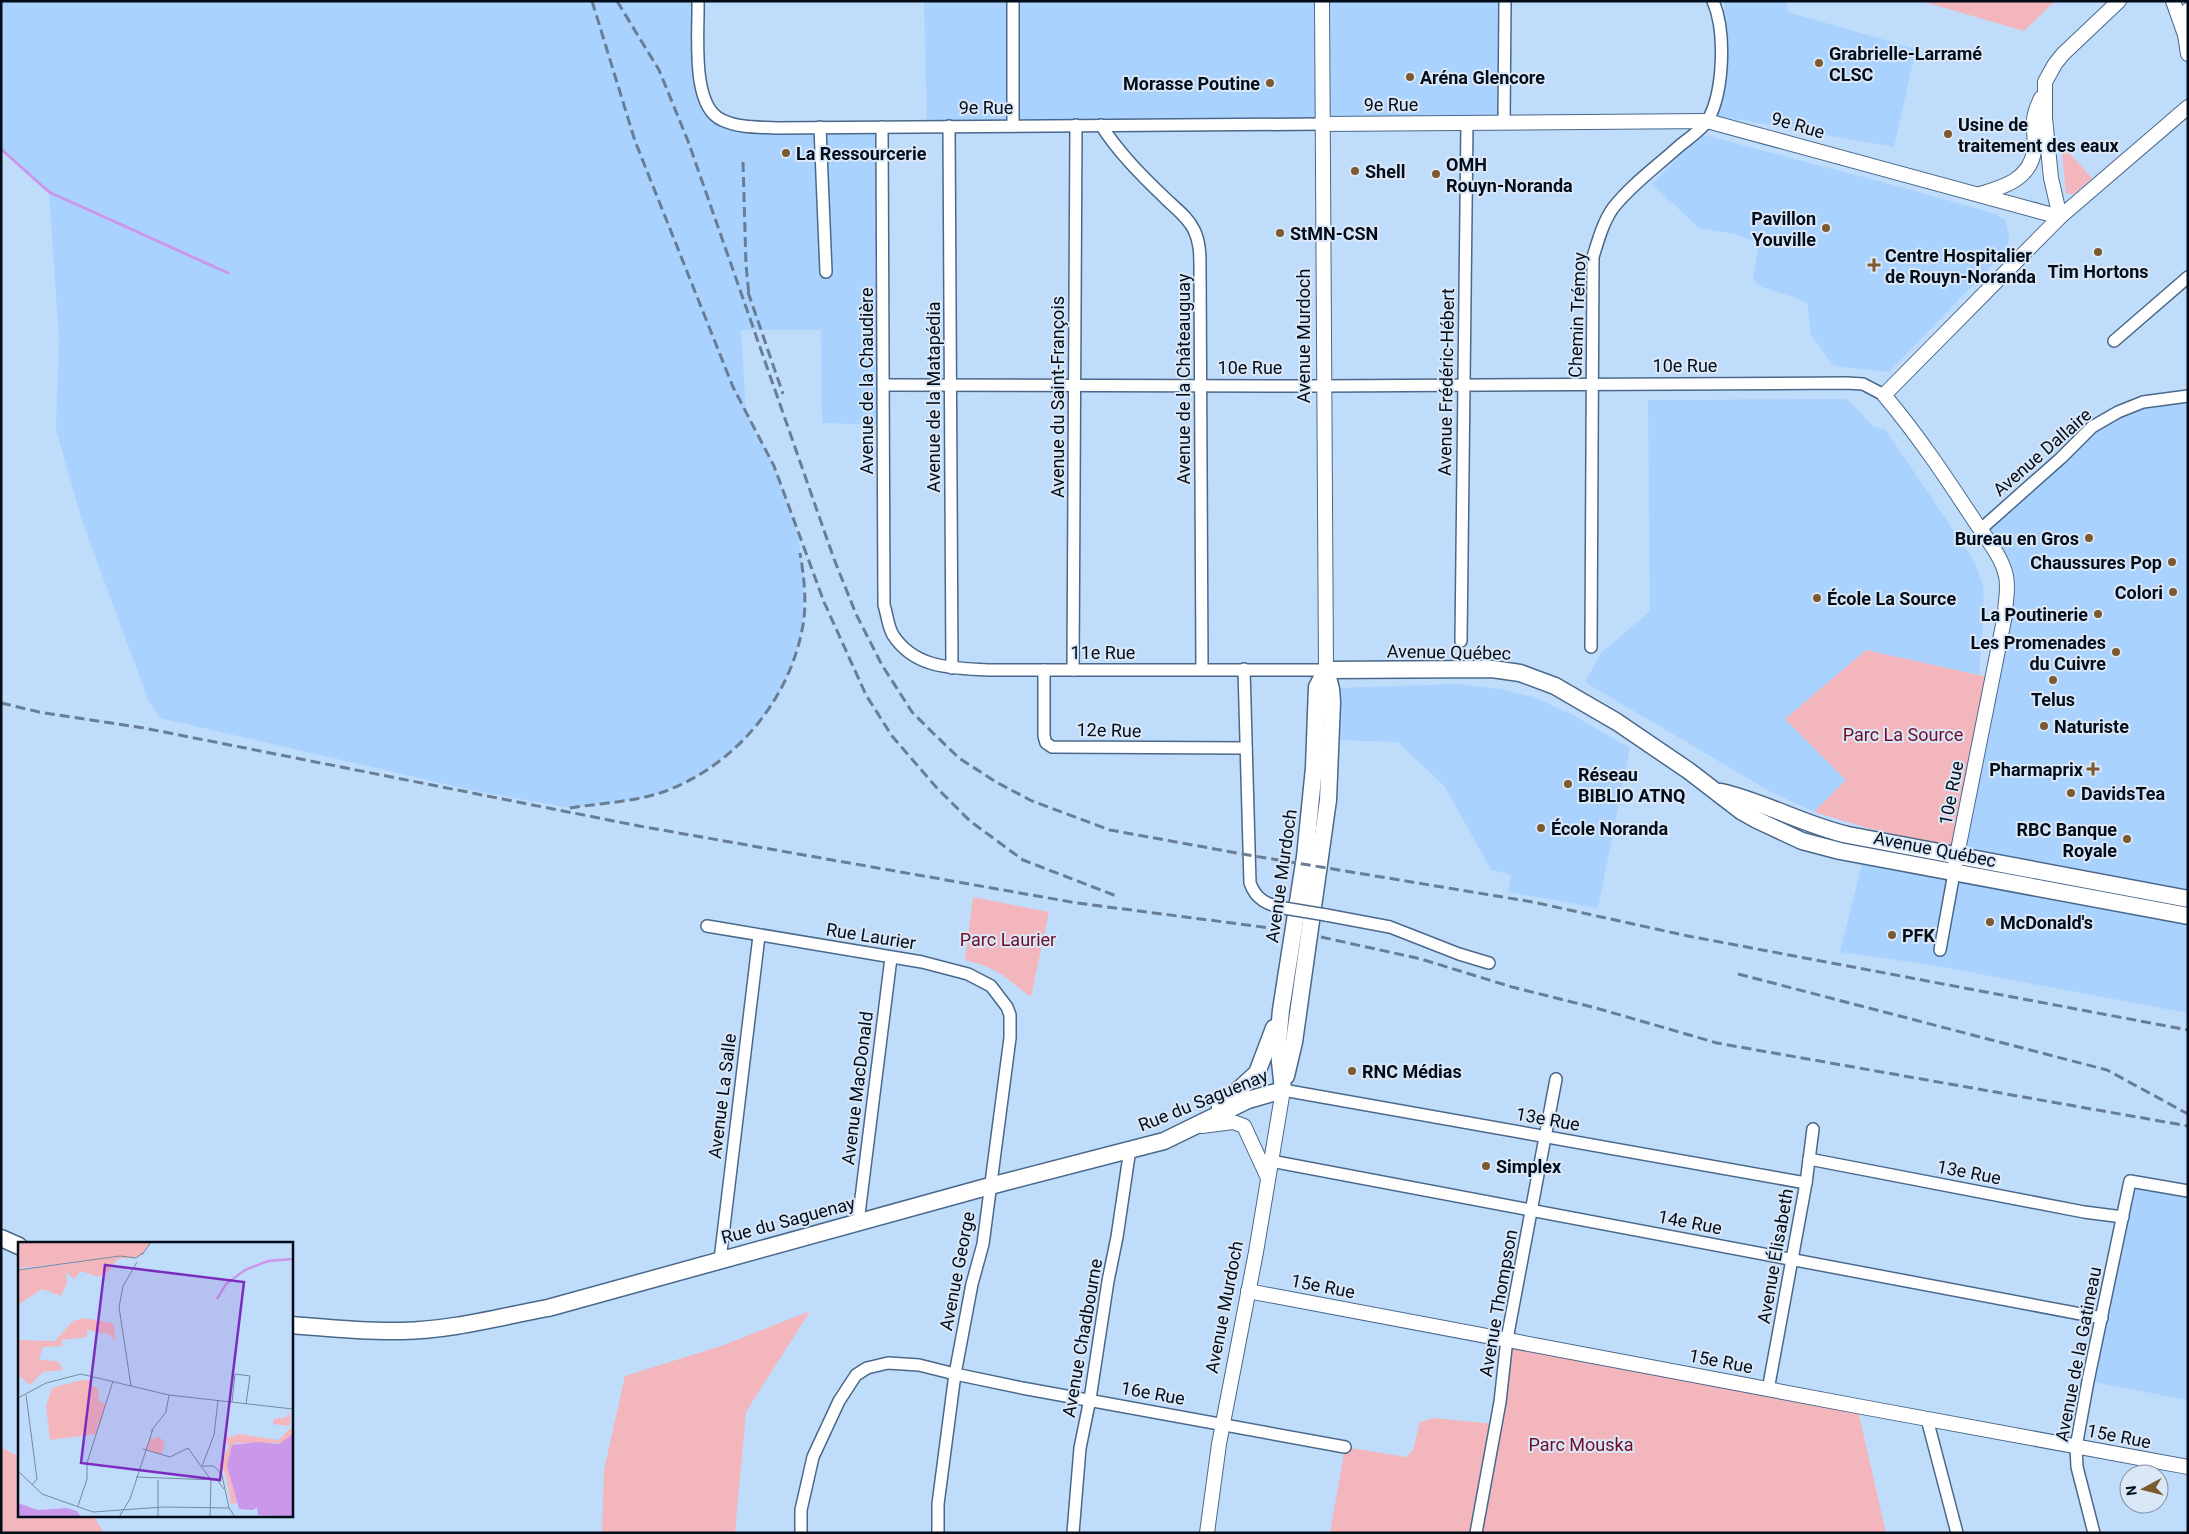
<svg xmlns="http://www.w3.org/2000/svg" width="2189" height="1534" font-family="Roboto,sans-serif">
	<rect width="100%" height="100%" fill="#c0dcfb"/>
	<g fill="#aad2fe">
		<path d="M1 1H698L702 95 731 123 882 127 884 425 822 423 821 330H741L746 412 774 466 798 535 804 580 803 624 796 654 786 680 770 708 740 745 697 777 663 792 645 798 570 808 471 790 160 718 149 702 81 518 56 429 59 339 49 192 1 149Z"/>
		<path d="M924 1H1505L1504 122 927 126Z"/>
		<path d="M1725 1H1787L1788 12 1916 49 1894 147 1717 116Z"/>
		<path d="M1699 136H1708L1886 183 1996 214 2005 220 2009 235 2007 250 1889 372 1834 366 1811 335 1807 302 1762 287 1753 279 1759 243 1735 234 1699 228 1652 184Z"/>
		<path d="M2188 396V1013L1932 965 1840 952 1862 864 1960 880 2012 604 2013 577 2007 559 1981 529 2118 412Z"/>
		<path d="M1845 399 1851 403 1874 427 1885 429 1975 562 1983 586 1984 609 1979 675 1866 650 1785 719 1846 780 1814 812 1769 791 1585 682 1601 653 1650 611 1648 400Z"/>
		<path d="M1457 684 1499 689 1534 697 1573 715 1630 748 1598 908 1508 892 1511 875 1491 870 1445 787 1398 742 1336 740 1335 688Z"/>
		<path d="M2130 1181 2188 1191V1400L2088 1381Z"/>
	</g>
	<g fill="#f4b6bd">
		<path d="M1921 1H2055L2024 31Z"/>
		<path d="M2061 144 2092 178 2074 194H2066Z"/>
		<path d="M1866 650 1992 678 1952 847 1871 829 1814 812 1846 780 1785 719Z"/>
		<path d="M973 897 1049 912 1031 997C1004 977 999 968 965 960Z"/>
		<path d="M810 1311 746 1412 735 1533H602L604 1470 625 1376 724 1345Z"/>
		<path d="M1507 1339 1857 1406 1886 1533H1330L1345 1447 1406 1457 1413 1450 1420 1422 1434 1418 1495 1424Z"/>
		<path d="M1 1447 19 1457V1515H93L104 1533H1Z"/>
	</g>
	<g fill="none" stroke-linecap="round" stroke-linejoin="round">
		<path stroke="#cb97eb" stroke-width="3" d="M1 149 49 192 228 273"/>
		<g stroke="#4a688b" stroke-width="14">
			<g id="minor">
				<path d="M698 1C699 31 690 106 722 120 739 128 758 127 776 128L1322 124"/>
				<path d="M1013 1V126"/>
				<path d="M1504 122 1505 1"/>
				<path d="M1101 125C1118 152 1142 176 1165 198 1175 208 1188 217 1194 230 1200 242 1200 255 1200 268L1202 669"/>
				<path d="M949 126 952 668"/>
				<path d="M820 127 826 272"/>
				<path d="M882 127 884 605C887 614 888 627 893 635 915 669 953 668 988 670H1326"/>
				<path d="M2114 341 2188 277"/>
				<path d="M884 385 1323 386 1847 383 1863 384 1884 395"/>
				<path d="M1981 529 2061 458 2092 427 2118 412 2143 402 2188 396"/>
				<path d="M1461 641 1467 123"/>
				<path d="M1591 647 1593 257C1598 241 1603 222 1613 208 1631 185 1656 167 1677 148 1686 140 1702 130 1708 120 1724 91 1726 31 1713 1"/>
				<path d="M1244 669 1250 883C1256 900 1268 905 1284 908"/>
				<path d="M1044 670V736L1046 743 1052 747 1246 748"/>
				<path d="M1073 670 1076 125"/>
				<path d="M1326 915 1390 927 1459 954 1489 963"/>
				<path d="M707 926 922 962 968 974 991 986 1007 1007 1010 1015V1038L983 1244 972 1284 955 1374 938 1504V1533"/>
				<path d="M1940 950 1954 873"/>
				<path d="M1283 1090 1806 1183"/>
				<path d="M1809 1159 2084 1212 2123 1217"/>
				<path d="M1271 1161 2102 1318"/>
				<path d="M858 1222 891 958"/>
				<path d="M720 1260 759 936"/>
				<path d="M1768 1390 1806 1183 1813 1129"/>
				<path d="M1927 1419 1957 1533"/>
				<path d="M801 1533V1510L813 1457 839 1401 856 1375 867 1368 888 1363 919 1365 955 1374 1022 1388 1345 1447"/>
				<path d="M1073 1533 1080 1448 1090 1399 1108 1281 1117 1237 1130 1149"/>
				<path d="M1476 1533 1500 1402 1507 1339 1556 1079"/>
				<path d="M2094 1533 2077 1467 2076 1447 2088 1381 2130 1181 2188 1191"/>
			</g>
		</g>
		<g stroke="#4a688b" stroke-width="16">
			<g id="tertiary">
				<path d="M1322 1 1326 670"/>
				<path d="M2173 1 2184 32"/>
				<path d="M2188 10 2185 35 2188 54"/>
				<path d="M1322 124 1707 121 2060 217"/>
				<path d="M1980 194C2004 187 2030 179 2034 151 2036 141 2033 130 2034 120 2034 113 2038 105 2041 98"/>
				<path d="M2060 217 2051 178 2045 118V82L2055 64 2063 54 2119 1"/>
				<path d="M1955 865 2005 615C2005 602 2009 589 2006 576 2002 557 1987 539 1976 523 1947 479 1918 435 1884 395L2060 217 2188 107"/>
				<path d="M1202 1126 1233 1122 1244 1126 1268 1178"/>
				<path d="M1248 1291 1857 1406 2188 1467"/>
				<path d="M1207 1533 1219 1444 1256 1252 1283 1090"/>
			</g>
		</g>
		<g stroke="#4a688b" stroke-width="19">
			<g id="secondary">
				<path d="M1326 670 1492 669 1520 673 1555 686 1617 722 1689 771 1741 811 1757 820 1802 841 1840 851 2188 916"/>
				<path d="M1721 792C1765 802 1804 825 1848 835L2188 899"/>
				<path d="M1286 1076 1294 1042 1328 800 1332 702 1331 689 1326 670"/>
				<path d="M1283 1090 1278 1043 1281 1010 1305 857 1314 768 1317 687 1326 670"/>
				<path d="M1220 1107 1257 1073 1274 1028"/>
				<path d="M1 1238 19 1246"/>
				<path d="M291 1325C328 1328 365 1332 402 1331 452 1330 499 1317 548 1308L990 1186 1164 1141 1248 1100 1283 1090"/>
			</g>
		</g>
		<use href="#minor" stroke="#fff" stroke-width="11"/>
		<use href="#tertiary" stroke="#fff" stroke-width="14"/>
		<use href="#secondary" stroke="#fff" stroke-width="16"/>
		<g stroke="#697d94" stroke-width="3" stroke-dasharray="10 5" stroke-linecap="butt">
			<path d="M592 1 635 141 733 387 774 466 824 602 866 695 892 736 936 787 970 821 1023 860 1119 897"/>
			<path d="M617 1 659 70 688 141 834 559 856 614 882 665 912 712 933 733 959 758 996 782 1032 801 1110 830 1248 855 1533 902 1688 936 2188 1030"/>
			<path d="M743 162 746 265 749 295"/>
			<path d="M748 292 783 394"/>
			<path d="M1 703 39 712 144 728 639 826 1077 903 1286 930"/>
			<path d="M570 808C601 803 634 802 663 792 735 766 790 700 803 625 807 602 804 576 800 553"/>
			<path d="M1321 937 1421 959 1512 987 1596 1008 1717 1043 2188 1126"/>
			<path d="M1738 974 2107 1070 2188 1114"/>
		</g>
		<g stroke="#4a688b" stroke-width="14" stroke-linecap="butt">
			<path id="minor-bridge" d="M1284 908 1326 915"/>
		</g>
		<use href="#minor-bridge" stroke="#fff" stroke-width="11"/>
	</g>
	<g fill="#7b5a30" stroke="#dae7f7" stroke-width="2">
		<circle cx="1819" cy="63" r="5"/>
		<circle cx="1410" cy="77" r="5"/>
		<circle cx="1270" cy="83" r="5"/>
		<circle cx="1948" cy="134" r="5"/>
		<circle cx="786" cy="153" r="5"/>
		<circle cx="1355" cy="171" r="5"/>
		<circle cx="1436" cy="174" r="5"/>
		<circle cx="1826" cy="228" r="5"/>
		<circle cx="1280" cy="233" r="5"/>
		<circle cx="2098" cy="252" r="5"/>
		<path d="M1871.5 257.5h5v5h5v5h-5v5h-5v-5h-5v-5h5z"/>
		<circle cx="2089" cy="538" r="5"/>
		<circle cx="2172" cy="562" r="5"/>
		<circle cx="2173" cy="592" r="5"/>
		<circle cx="1817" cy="598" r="5"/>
		<circle cx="2098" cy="614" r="5"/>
		<circle cx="2116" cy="652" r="5"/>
		<circle cx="2053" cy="680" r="5"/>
		<circle cx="2044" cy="726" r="5"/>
		<path d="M2090.5 761.5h5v5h5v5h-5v5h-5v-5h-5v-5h5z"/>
		<circle cx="1568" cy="784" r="5"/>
		<circle cx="2071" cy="793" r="5"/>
		<circle cx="1541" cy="828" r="5"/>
		<circle cx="2127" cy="839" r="5"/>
		<circle cx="1990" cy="922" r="5"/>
		<circle cx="1892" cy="935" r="5"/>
		<circle cx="1352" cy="1071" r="5"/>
		<circle cx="1486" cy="1166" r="5"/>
	</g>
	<g text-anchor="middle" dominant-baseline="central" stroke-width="4" stroke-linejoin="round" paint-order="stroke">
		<g font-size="18" font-weight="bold" fill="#030d1a" stroke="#dae7f7" text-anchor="start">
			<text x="1829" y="53">Grabrielle-Larramé<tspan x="1829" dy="21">CLSC</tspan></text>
			<text x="1420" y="77">Aréna Glencore</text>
			<text x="1260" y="83" text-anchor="end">Morasse Poutine</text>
			<text x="1958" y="124">Usine de<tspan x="1958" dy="21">traitement des eaux</tspan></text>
			<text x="796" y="153">La Ressourcerie</text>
			<text x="1446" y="164">OMH<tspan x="1446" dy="21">Rouyn-Noranda</tspan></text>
			<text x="1365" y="171">Shell</text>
			<text x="1816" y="218" text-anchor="end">Pavillon<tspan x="1816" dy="21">Youville</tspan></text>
			<text x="1290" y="233">StMN-CSN</text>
			<text x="1885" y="255">Centre Hospitalier<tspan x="1885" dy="21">de Rouyn-Noranda</tspan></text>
			<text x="2098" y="271" text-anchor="middle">Tim Hortons</text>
			<text x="2079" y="538" text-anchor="end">Bureau en Gros</text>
			<text x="2162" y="562" text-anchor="end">Chaussures Pop</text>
			<text x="2163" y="592" text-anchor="end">Colori</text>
			<text x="1827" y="598">École La Source</text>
			<text x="2088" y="614" text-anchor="end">La Poutinerie</text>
			<text x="2106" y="642" text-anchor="end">Les Promenades<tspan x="2106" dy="21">du Cuivre</tspan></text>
			<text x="2053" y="699" text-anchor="middle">Telus</text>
			<text x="2054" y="726">Naturiste</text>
			<text x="2083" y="769" text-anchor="end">Pharmaprix</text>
			<text x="1578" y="774">Réseau<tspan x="1578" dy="21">BIBLIO ATNQ</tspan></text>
			<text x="2081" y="793">DavidsTea</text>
			<text x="1551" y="828">École Noranda</text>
			<text x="2117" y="829" text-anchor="end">RBC Banque<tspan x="2117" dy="21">Royale</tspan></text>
			<text x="2000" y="922">McDonald's</text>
			<text x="1902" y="935">PFK</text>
			<text x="1362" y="1071">RNC Médias</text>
			<text x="1496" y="1166">Simplex</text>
		</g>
		<g font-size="18" fill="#030d1a" stroke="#dae7f7">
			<text x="1391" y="104">9e Rue</text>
			<text x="986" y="107">9e Rue</text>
			<text transform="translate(1798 125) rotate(16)">9e Rue</text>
			<text transform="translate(1577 315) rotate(-88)">Chemin Trémoy</text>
			<text transform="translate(1303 336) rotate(-90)">Avenue Murdoch</text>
			<text x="1685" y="365">10e Rue</text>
			<text x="1250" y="367">10e Rue</text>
			<text transform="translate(1183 379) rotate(-90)">Avenue de la Châteauguay</text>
			<text transform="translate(866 381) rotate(-90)">Avenue de la Chaudière</text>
			<text transform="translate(1446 382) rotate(-89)">Avenue Frédéric-Hébert</text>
			<text transform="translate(933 397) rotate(-90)">Avenue de la Matapédia</text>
			<text transform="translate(1057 397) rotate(-90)">Avenue du Saint-François</text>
			<text transform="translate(2042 452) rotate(-41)">Avenue Dallaire</text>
			<text x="1103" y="652">11e Rue</text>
			<text transform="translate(1449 652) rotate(1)">Avenue Québec</text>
			<text transform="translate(1109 730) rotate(1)">12e Rue</text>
			<text transform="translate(1951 793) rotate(-79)">10e Rue</text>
			<text transform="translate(1935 849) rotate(11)">Avenue Québec</text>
			<text transform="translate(1281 876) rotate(-82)">Avenue Murdoch</text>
			<text transform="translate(871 936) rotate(9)">Rue Laurier</text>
			<text transform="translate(857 1088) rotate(-83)">Avenue MacDonald</text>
			<text transform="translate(722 1096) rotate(-83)">Avenue La Salle</text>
			<text transform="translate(1203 1100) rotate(-22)">Rue du Saguenay</text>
			<text transform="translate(1548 1119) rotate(10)">13e Rue</text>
			<text transform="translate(1969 1172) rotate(11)">13e Rue</text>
			<text transform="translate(788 1220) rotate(-15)">Rue du Saguenay</text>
			<text transform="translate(1690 1222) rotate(11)">14e Rue</text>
			<text transform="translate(1775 1256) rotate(-80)">Avenue Élisabeth</text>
			<text transform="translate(957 1271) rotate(-79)">Avenue George</text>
			<text transform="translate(1323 1286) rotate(11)">15e Rue</text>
			<text transform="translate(1498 1303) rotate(-80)">Avenue Thompson</text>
			<text transform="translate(1224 1307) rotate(-79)">Avenue Murdoch</text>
			<text transform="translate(1082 1338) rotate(-80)">Avenue Chadbourne</text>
			<text transform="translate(2078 1354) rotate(-79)">Avenue de la Gatineau</text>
			<text transform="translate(1721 1361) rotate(11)">15e Rue</text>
			<text transform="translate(1153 1393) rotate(10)">16e Rue</text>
			<text transform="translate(2119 1436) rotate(11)">15e Rue</text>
		</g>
		<g font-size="18" fill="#6d0d28" stroke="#dae7f7">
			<text x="1903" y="734">Parc La Source</text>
			<text x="1008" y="939">Parc Laurier</text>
			<text x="1581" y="1444">Parc Mouska</text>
		</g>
	</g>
	<g transform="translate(18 1242)">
		<rect width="275" height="275" fill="#c0dcfb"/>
		<path d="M0 0H133L121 15 0 26ZM100 16 90 30 80 35 63 29 56 37 48 30 49 41 43 54 24 47 0 63V28ZM65 76 95 81 98 99 90 92 69 88V95L43 98 45 104 25 105 21 118 40 119 45 128 25 130 12 143 0 133V98L37 99 55 79ZM64 138H74L73 143 80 146 81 159 88 162 78 192 32 198 28 164 34 146ZM270 168 273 178 271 184 255 182 256 177 269 175ZM275 184V192L265 201H217L209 224 218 256 219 261 213 262 207 231 201 223 211 204 207 196 222 192 260 198ZM141 194 147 202 143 213 128 207 133 195 135 198Z" fill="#f4b6bd"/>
		<path d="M275 192V275L240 273 239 265 235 268 221 267 209 224 214 203 238 200 261 202ZM0 261 20 268 49 266 59 269 63 275H0Z" fill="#cb97eb"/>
		<path fill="none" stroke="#cb97eb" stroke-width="2.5" d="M199 57 208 42 227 28 250 19 275 17"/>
		<path fill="none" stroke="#7489a1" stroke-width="1" d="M124 13 133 0M0 28 102 14 118 16 126 10M113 144 101 65 105 44 119 20M113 144 151 153M8 153 19 237 14 243M151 153 275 167M0 156 28 141 63 132 113 144M214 160 217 132 232 134 228 162M133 189 148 170 151 153M125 207 152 215 170 206 193 238 192 275M184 224 196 193 200 158M184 224H196L204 233 211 266M0 229 24 252 75 270 145 265 211 266 217 275M118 235 199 238 206 247M140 238V275M60 264 69 237V221L95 139M101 275 112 257 135 187"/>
		<path fill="#7b2cbf" fill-opacity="0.15" stroke="#7b2cbf" stroke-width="2.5" d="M87 23 226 40 202 238 63 221Z"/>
		<rect width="275" height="275" fill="none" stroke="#030d1a" stroke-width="2.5"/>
	</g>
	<rect width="2189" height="1534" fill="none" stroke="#030d1a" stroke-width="5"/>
	<g transform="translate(2144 1489) rotate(263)"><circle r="24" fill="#dae7f7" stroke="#84909f"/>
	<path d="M0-4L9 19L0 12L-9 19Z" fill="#7b5a30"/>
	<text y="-8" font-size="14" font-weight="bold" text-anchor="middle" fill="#030d1a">N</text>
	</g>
</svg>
